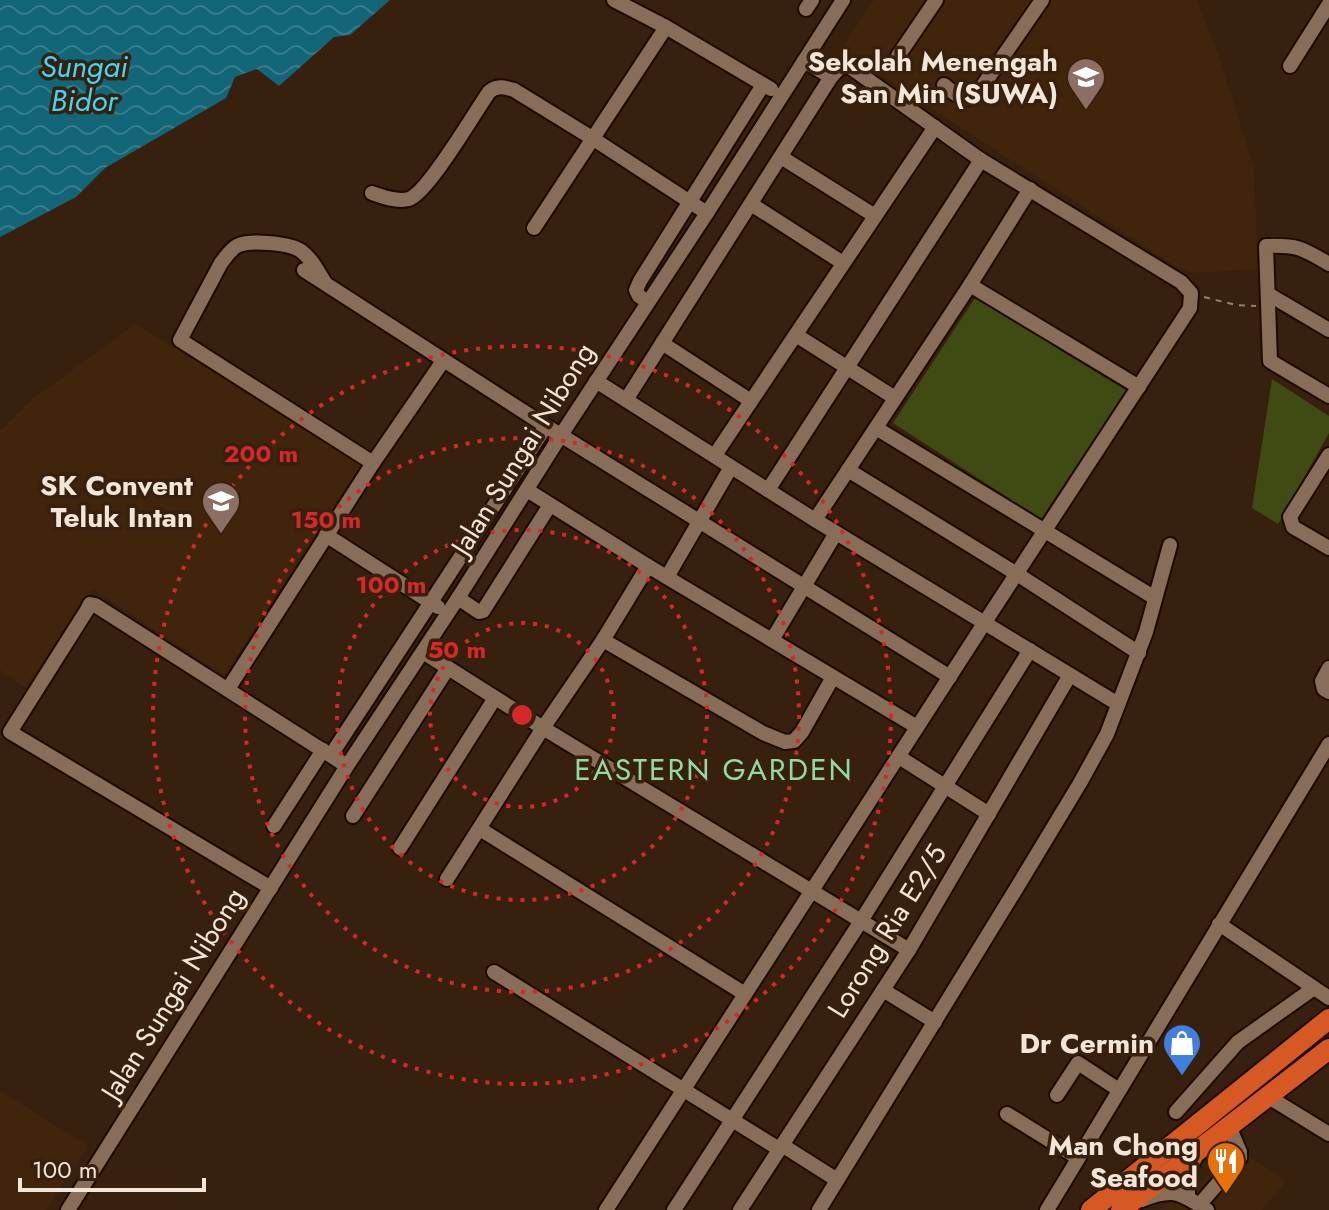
<svg xmlns="http://www.w3.org/2000/svg" width="1329" height="1210" font-family="Jost,sans-serif">
	<defs>
		<pattern id="water-waves" width="16" height="10" patternUnits="userSpaceOnUse" patternTransform="scale(2)"><rect width="16" height="10" fill="#126677"/><path d="M0 5q4-4 8 0t8 0" fill="none" stroke="#357c8a"/></pattern>
	</defs>
	<rect width="100%" height="100%" fill="#37210e"/>
	<g fill="#40250c">
		<path d="M874 0H1197L1218 54 1254 168 1258 269 1195 273 1178 268 841 50Z"/>
		<path d="M136 324 361 465 224 675 93 589 25 687 0 670V431L31 400Z"/>
		<path d="M0 1091 88 1146 47 1210H0Z"/>
		<path d="M1243 1152 1286 1182 1261 1210H1159Z"/>
	</g>
	<g fill="#3f4b12">
		<path d="M975 298 1127 391 1041 519 893 423Z"/>
		<path d="M1272 379 1329 416V433L1278 524 1252 508Z"/>
	</g>
	<path fill="url(#water-waves)" d="M0 0H390L350 35 334 37 279 86 257 69 235 77 226 98 105 168 76 197 0 237Z"/>
	<g fill="none" stroke-linecap="round" stroke-linejoin="round">
		<g stroke="#1d0a00" stroke-width="18">
			<g id="minor">
				<path d="M614 0 666 27 771 89"/>
				<path d="M806 9 812 0"/>
				<path d="M898 56 936 0"/>
				<path d="M804 61 831 77"/>
				<path d="M1290 66 1329 4"/>
				<path d="M944 85C954 93 962 102 975 97L1042 0"/>
				<path d="M781 157 875 216"/>
				<path d="M372 193C383 197 397 202 409 199 428 193 475 112 489 92 497 85 504 87 514 90L592 138 707 213"/>
				<path d="M751 204 843 263"/>
				<path d="M534 228 666 27"/>
				<path d="M1329 264C1302 248 1298 245 1266 246L1270 361 1329 396"/>
				<path d="M304 270 546 426 950 677"/>
				<path d="M324 281C317 270 312 259 301 251 290 243 251 240 239 245 231 248 226 257 221 263L180 340 373 463"/>
				<path d="M970 285 1139 387"/>
				<path d="M1268 294 1329 330"/>
				<path d="M648 302 639 296 636 290 640 281 763 85"/>
				<path d="M796 335 895 398"/>
				<path d="M662 343 751 401"/>
				<path d="M596 381 815 520 1118 704"/>
				<path d="M876 428 1155 598"/>
				<path d="M715 455 935 127"/>
				<path d="M1329 455 1290 517 1293 527 1329 548"/>
				<path d="M848 470 1017 574 1139 653"/>
				<path d="M527 490 648 566 917 727"/>
				<path d="M768 490 981 160"/>
				<path d="M815 520 970 285 1030 189"/>
				<path d="M326 535 438 607"/>
				<path d="M667 577 731 467"/>
				<path d="M458 598 479 612 483 611 550 505"/>
				<path d="M603 640 763 733 785 742 794 741 802 732 833 677"/>
				<path d="M772 640 836 533"/>
				<path d="M423 652 543 728 909 950"/>
				<path d="M1329 668 1322 681 1324 689 1329 692"/>
				<path d="M228 689 373 463 443 361"/>
				<path d="M331 755 546 426"/>
				<path d="M899 757 989 814"/>
				<path d="M353 816 448 668"/>
				<path d="M274 826 323 750"/>
				<path d="M480 829 745 994"/>
				<path d="M400 848 495 698"/>
				<path d="M447 879 543 728 603 640 648 566"/>
				<path d="M271 888 10 732 87 610 90 604 95 605 347 766"/>
				<path d="M1219 924 1329 998"/>
				<path d="M494 972 779 1149"/>
				<path d="M883 990 935 1022"/>
				<path d="M1057 1095 1078 1063 1119 1090"/>
				<path d="M1267 1096 1329 1134"/>
				<path d="M1176 1112 1238 1042 1314 988"/>
				<path d="M1007 1114 1078 1158"/>
				<path d="M782 1145 837 1180"/>
				<path d="M1188 1197V1173L1196 1156"/>
				<path d="M1142 1200C1174 1187 1180 1193 1207 1210"/>
				<path d="M1199 1205 1240 1158V1152L1229 1126"/>
				<path d="M68 1210 347 766 458 598 561 435 707 213 843 0"/>
				<path d="M606 1210 985 622 1190 308 1191 293 1181 282 981 160 850 67 841 66 831 77 626 400"/>
				<path d="M674 1210 861 921 1030 650"/>
				<path d="M740 1210 909 950 1070 675"/>
				<path d="M819 1210 1016 889 1080 783 1107 734 1146 632 1170 545"/>
				<path d="M1047 1210 1329 744"/>
			</g>
		</g>
		<g stroke="#1d0a00" stroke-width="24">
			<g id="highway">
				<path d="M1091 1210 1329 1019"/>
				<path d="M1121 1210 1329 1049"/>
			</g>
		</g>
		<g stroke="#928070" stroke-width="2" stroke-dasharray="6 6" stroke-linecap="butt">
			<path d="M1204 297 1236 305 1256 306"/>
			<path d="M311 510 323 517"/>
		</g>
		<use href="#minor" stroke="#886e59" stroke-width="14"/>
		<use href="#highway" stroke="#d65924" stroke-width="20"/>
	</g>
	<g fill="none" stroke="#d62828" stroke-width="4" stroke-dasharray="4 8">
		<circle cx="522" cy="715" r="92"/>
		<circle cx="522" cy="715" r="185"/>
		<circle cx="522" cy="715" r="277"/>
		<circle cx="522" cy="715" r="369"/>
	</g>
	<defs>
		<g id="school-pin" transform="scale(2)"><path d="M0 17L-7.5 6A9.5 9.5 0 1 1 7.5 6Z" fill="#8d6e63" stroke="#37210e"/><path d="M0-5L7-2L0 1L-7-2ZM-4 1L0 2.5L4 1V4Q0 6-4 4Z" fill="#fff"/></g>
		<g id="shop-pin" transform="scale(2)"><path d="M0 17L-7.5 6A9.5 9.5 0 1 1 7.5 6Z" fill="#3f7fe0" stroke="#37210e"/><path d="M-5-2.5h2.3a2.7 3.5 0 0 1 5.4 0H5L5.5 6h-11ZM-1.5-2.5h3a1.5 2.3 0 0 0-3 0Z" fill="#fff"/></g>
		<g id="restaurant-pin" transform="scale(2)"><path d="M0 17L-7.5 6A9.5 9.5 0 1 1 7.5 6Z" fill="#e8710a" stroke="#37210e"/><path d="M-5-6h1v4h1v-4h1v4h1v-4h1v5L-1.5 .5V6h-2V.5L-5-1ZM5-6V6H3V1.5H1.5Q1.5-4 5-6Z" fill="#fff"/></g>
	</defs>
	<g fill-rule="evenodd">
		<use href="#school-pin" x="1086" y="77"/>
		<use href="#school-pin" x="221" y="501"/>
		<use href="#shop-pin" x="1182" y="1043"/>
		<use href="#restaurant-pin" x="1226" y="1161"/>
	</g>
	<g text-anchor="middle" dominant-baseline="central" stroke-width="7" stroke-linejoin="round" paint-order="stroke">
		<g font-size="28" font-weight="bold" fill="#f4e5d9" stroke="#37210e" text-anchor="end">
			<text x="1058" y="61">Sekolah Menengah<tspan x="1058" dy="32">San Min (SUWA)</tspan></text>
			<text x="193" y="485">SK Convent<tspan x="193" dy="32">Teluk Intan</tspan></text>
			<text x="1154" y="1043">Dr Cermin</text>
			<text x="1198" y="1145">Man Chong<tspan x="1198" dy="32">Seafood</tspan></text>
		</g>
		<g font-size="28" fill="#f4e5d9" stroke="#37210e">
			<text transform="translate(523 449) rotate(-58)">Jalan Sungai Nibong</text>
			<text transform="translate(887 931) rotate(-58)">Lorong Ria E2/5</text>
			<text transform="translate(173 994) rotate(-58)">Jalan Sungai Nibong</text>
		</g>
		<g font-size="30" font-style="italic" fill="#42d6f5" stroke="#37210e">
			<text x="84" y="66">Sungai<tspan x="84" dy="34">Bidor</tspan></text>
		</g>
		<g font-size="30" letter-spacing="2" fill="#94d9a5" stroke="#37210e">
			<text x="714" y="769">EASTERN GARDEN</text>
		</g>
	</g>
	<circle cx="522" cy="715" r="12" fill="#d62828" stroke="#37210e" stroke-width="4"/>
	<g font-size="24" text-anchor="middle" font-weight="bold" fill="#d62828" stroke="#37210e" stroke-width="7" stroke-linejoin="round" paint-order="stroke">
		<text x="261" y="462">200 m</text>
		<text x="326" y="528">150 m</text>
		<text x="391" y="593">100 m</text>
		<text x="457" y="658">50 m</text>
	</g>
	<path d="M20 1178v12h184v-12" fill="none" stroke="#f4e5d9" stroke-width="4"/>
	<text x="32" y="1178" font-size="24" fill="#f4e5d9" stroke="#37210e" stroke-width="6" paint-order="stroke">100 m</text>
</svg>
